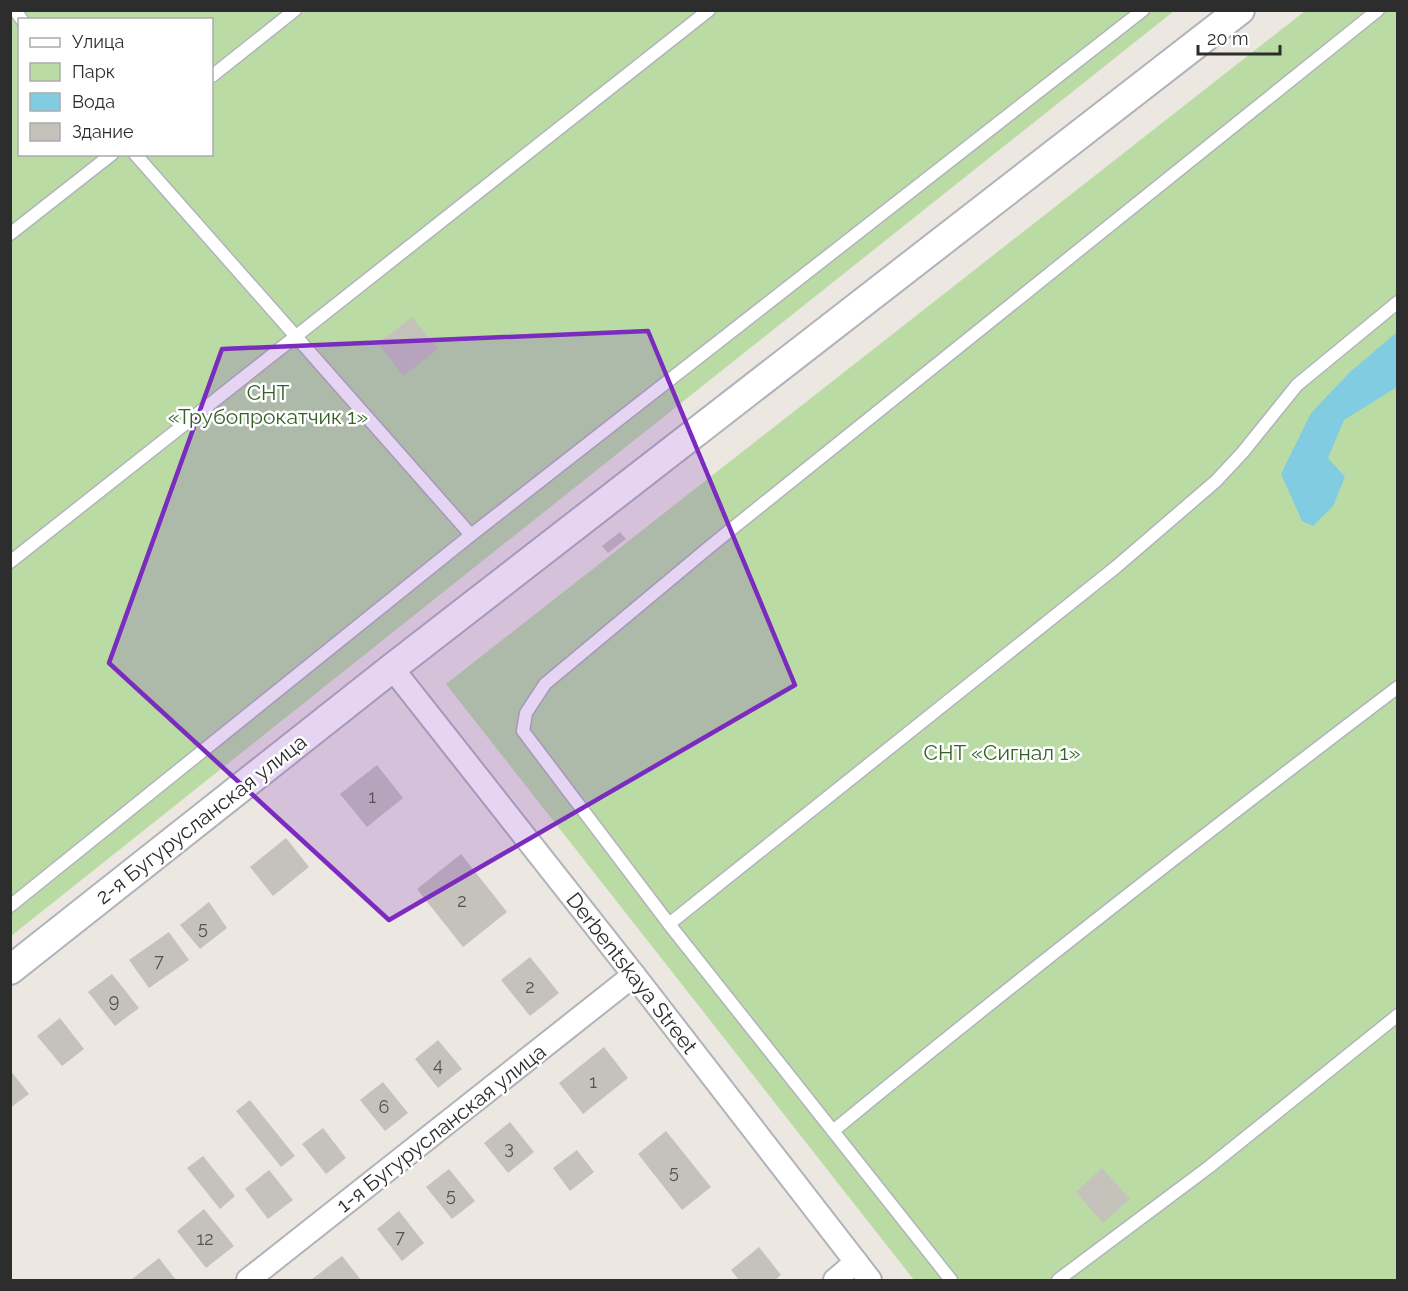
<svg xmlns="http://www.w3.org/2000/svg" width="1408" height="1291" font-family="Raleway,sans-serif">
	<rect width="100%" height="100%" fill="#ece7e1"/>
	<g fill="#badca4" fill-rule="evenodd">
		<path d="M11 11H1174L11 936ZM20 20H212V154H20Z"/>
		<path d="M1305 11H1397V1280H914L446 684Z"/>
	</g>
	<path fill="#81cce1" d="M1397 332V387L1344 420 1328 458 1345 477 1333 506 1313 526 1302 521 1281 474 1311 413 1350 372Z"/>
	<g fill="#c5c2bc">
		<path d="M412 317 438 349 403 376 378 343Z"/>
		<path d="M620 532 626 539 608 553 602 546Z"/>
		<path d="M377 765 403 798 367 827 340 794Z"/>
		<path d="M286 838 309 867 273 896 250 867Z"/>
		<path d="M461 854 507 912 463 947 417 889Z"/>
		<path d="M209 902 227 928 200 949 180 925Z"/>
		<path d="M169 932 189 960 149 988 129 960Z"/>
		<path d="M530 957 559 993 530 1016 501 980Z"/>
		<path d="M112 974 139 1008 115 1026 88 992Z"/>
		<path d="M60 1018 84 1049 62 1066 37 1036Z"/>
		<path d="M438 1040 462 1069 438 1088 415 1059Z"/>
		<path d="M604 1047 628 1078 583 1114 559 1083Z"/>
		<path d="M10 1070 29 1094 10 1108Z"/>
		<path d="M383 1082 408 1113 385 1131 360 1100Z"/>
		<path d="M250 1100 295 1156 281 1167 236 1111Z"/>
		<path d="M510 1122 534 1152 508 1173 484 1143Z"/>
		<path d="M323 1128 346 1158 326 1174 302 1144Z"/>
		<path d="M666 1131 711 1187 682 1210 638 1154Z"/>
		<path d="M577 1150 594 1172 570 1191 553 1168Z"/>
		<path d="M203 1156 235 1196 220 1209 187 1168Z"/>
		<path d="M1102 1168 1130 1199 1103 1223 1076 1192Z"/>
		<path d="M449 1169 475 1201 452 1219 426 1187Z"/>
		<path d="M269 1170 293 1200 268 1219 245 1189Z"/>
		<path d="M204 1209 234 1246 206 1268 177 1231Z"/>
		<path d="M399 1211 424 1243 402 1261 377 1229Z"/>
		<path d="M759 1247 781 1275 775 1280H739L731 1270Z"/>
		<path d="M342 1256 361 1280H311Z"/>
		<path d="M159 1258 176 1280H131Z"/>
	</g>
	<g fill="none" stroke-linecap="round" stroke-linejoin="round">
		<g stroke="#b1b3bb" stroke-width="15">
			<g id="service">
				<path d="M15 10 22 20"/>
				<path d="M212 76 295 10"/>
				<path d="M135 154 471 535"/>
				<path d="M10 234 112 154"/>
				<path d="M10 562 709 10"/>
				<path d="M10 906 471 535 1143 10"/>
				<path d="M669 924 1116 567 1216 481 1243 452 1297 385 1398 302"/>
				<path d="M833 1131C1018 979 1207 832 1398 687"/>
				<path d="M951 1280 669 924 523 731 526 713 545 684 713 544 1378 10"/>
				<path d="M1058 1280 1209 1167 1398 1015"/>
			</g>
		</g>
		<g stroke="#b1b3bb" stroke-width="26">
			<g id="minor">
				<path d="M392 668 634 975 870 1280"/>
				<path d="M248 1280 634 975"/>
				<path d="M835 1280 856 1262"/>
			</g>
		</g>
		<g stroke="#b1b3bb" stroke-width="32">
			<path id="tertiary" d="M10 970 392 668 1240 10"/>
		</g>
		<use href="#service" stroke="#fff" stroke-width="12"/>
		<use href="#minor" stroke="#fff" stroke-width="22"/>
		<use href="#tertiary" stroke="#fff" stroke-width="28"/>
	</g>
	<path fill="#7b2cbf" fill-opacity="0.2" stroke="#7b2cbf" stroke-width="4.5" stroke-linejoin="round" d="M648 331 795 685 389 920 109 663 222 349Z"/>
	<g text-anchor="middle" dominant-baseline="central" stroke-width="5" stroke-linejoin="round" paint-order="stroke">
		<g font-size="18" fill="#535251">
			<text x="372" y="796">1</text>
			<text x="462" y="900">2</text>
			<text x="203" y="927">5</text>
			<text x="159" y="960">7</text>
			<text x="530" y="986">2</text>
			<text x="114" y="1000">9</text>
			<text x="438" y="1064">4</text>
			<text x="593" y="1081">1</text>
			<text x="384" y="1106">6</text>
			<text x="509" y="1147">3</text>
			<text x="674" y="1171">5</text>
			<text x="451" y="1194">5</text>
			<text x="400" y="1236">7</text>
			<text x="205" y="1238">12</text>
		</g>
		<g font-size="21" fill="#346224" stroke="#fff">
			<text x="268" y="392">СНТ<tspan x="268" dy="24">«Трубопрокатчик 1»</tspan></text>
			<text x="1002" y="752">СНТ «Сигнал 1»</text>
		</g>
		<g font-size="21" fill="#2d2d2d" stroke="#fff">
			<text transform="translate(201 819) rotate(-38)">2-я Бугурусланская улица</text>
			<text transform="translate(632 973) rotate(52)">Derbentskaya Street</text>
			<text transform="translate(441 1128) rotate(-38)">1-я Бугурусланская улица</text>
		</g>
	</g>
	<rect width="1408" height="1291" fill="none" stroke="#2d2d2d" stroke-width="24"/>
	<rect x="18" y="18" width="195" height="138" fill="#ffffff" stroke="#ababab" stroke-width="1.5"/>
	<rect x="30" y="38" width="30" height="9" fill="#ffffff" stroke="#ababab" stroke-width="1.5"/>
	<text x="72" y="48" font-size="18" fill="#2d2d2d">Улица</text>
	<rect x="30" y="63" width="30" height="18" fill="#badca4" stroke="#ababab" stroke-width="1.5"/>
	<text x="72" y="78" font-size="18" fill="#2d2d2d">Парк</text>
	<rect x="30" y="93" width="30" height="18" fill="#81cce1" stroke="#ababab" stroke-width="1.5"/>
	<text x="72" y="108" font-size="18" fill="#2d2d2d">Вода</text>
	<rect x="30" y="123" width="30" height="18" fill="#c5c2bc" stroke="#ababab" stroke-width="1.5"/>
	<text x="72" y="138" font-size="18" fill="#2d2d2d">Здание</text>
	<path d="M1198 45v9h82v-9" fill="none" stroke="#2d2d2d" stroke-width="3"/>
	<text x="1207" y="45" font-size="18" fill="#2d2d2d" stroke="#ffffff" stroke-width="4.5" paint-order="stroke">20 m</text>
</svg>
